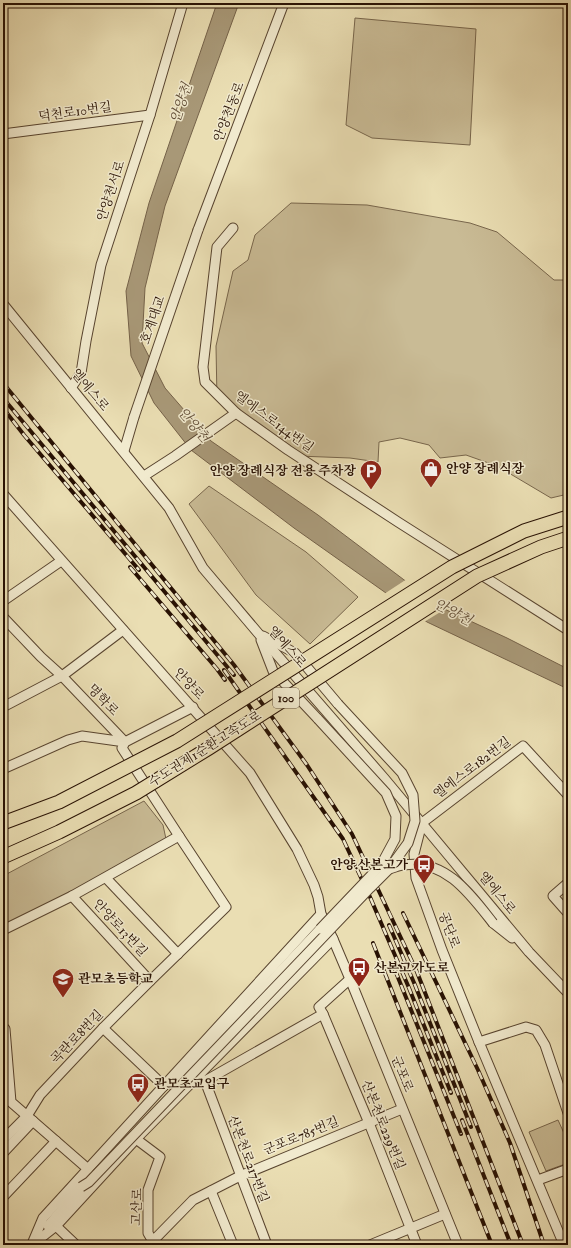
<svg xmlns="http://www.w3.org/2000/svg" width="571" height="1248" font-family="'IM FELL Double Pica','Noto Serif KR',serif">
	<rect width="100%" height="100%" fill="#eadeb3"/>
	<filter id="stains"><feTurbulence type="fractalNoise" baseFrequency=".005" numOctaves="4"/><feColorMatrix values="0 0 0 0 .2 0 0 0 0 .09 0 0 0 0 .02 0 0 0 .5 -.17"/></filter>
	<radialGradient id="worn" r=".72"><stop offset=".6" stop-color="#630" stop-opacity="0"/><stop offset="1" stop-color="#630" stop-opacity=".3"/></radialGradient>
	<g fill="#c9bb95" stroke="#78664c">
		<path d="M355 18 476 29 470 145 372 138 346 125Z"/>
		<path d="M291 203 367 205 470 223 497 232 554 280H568V494L551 498 497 466 466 455 440 458 429 445 400 438 379 442 378 462 350 458 298 456 217 400 216 346 233 271 248 260 255 235Z"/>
		<path d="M209 486 306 552 358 597 310 644 256 595 189 504Z"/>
		<path d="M144 801 163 825 166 839 67 895 3 926V876Z"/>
		<path d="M558 1120 568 1142V1163L546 1171 529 1132Z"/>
	</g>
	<path fill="#a89877" stroke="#756249" d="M217 3H239L165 206 145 288 142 343 165 388 211 441 318 515 440 607 507 638 568 669V689L427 622 294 528 191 450 154 403 131 356 126 291 149 203Z"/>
	<path fill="#eadeb3" d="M407 579 441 605 447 608 424 622 384 594Z"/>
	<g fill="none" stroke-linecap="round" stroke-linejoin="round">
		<g stroke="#58442f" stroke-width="11">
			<g id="minor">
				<path d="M3 134 150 115"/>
				<path d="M233 228 217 247 203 367 205 382 236 413 288 450 398 522 568 630"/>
				<path d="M198 230 284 3"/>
				<path d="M3 304 169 508 203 568 258 633 384 778 529 952 568 993"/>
				<path d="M71 388 81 373 86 341 101 265 150 115 183 3"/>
				<path d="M124 451 134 417"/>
				<path d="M144 476 175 456 236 413"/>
				<path d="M3 494 250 773 297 849 314 885 318 897 321 914 333 939 350 979 458 1245"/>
				<path d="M3 601 61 561"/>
				<path d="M3 617 41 657 62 676 125 742"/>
				<path d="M263 636 295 653 338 704"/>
				<path d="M261 640 273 671 318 719"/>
				<path d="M3 707 62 676 123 630"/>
				<path d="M3 769 68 740 82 736 125 742"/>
				<path d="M106 878 178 954"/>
				<path d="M568 883 553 896 568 913"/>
				<path d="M72 896 150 981 226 907 179 836 122 748 125 742 193 707"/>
				<path d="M493 923 512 938"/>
				<path d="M3 930 72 896 179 836"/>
				<path d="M323 1014 369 1123 417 1245"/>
				<path d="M3 1027 5 1029 11 1102 88 1169"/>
				<path d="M103 1028 164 1086"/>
				<path d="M479 1042 526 1027 536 1030 545 1045 568 1113"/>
				<path d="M197 1076 205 1081 323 1014 319 1007 350 979"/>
				<path d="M205 1081 267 1245"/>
				<path d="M173 1085 320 929"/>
				<path d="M136 1139 160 1157 148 1190V1233L155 1245"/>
				<path d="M3 1140 27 1116 40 1095 103 1028 150 981"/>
				<path d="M3 1153 33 1121"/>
				<path d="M538 1180 568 1169"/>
				<path d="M211 1191 233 1245"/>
				<path d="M3 1197 56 1141"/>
				<path d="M48 1226 81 1187 84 1181"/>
				<path d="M56 1226 76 1245"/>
				<path d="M32 1244 43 1218 321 914"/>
				<path d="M33 1244 56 1226 136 1139 333 939"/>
				<path d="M149 1245 193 1200 240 1176 402 1109"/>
				<path d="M370 1245 445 1214"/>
				<path d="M564 1245 479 1042 442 950 416 878 414 854 422 823 523 746 568 795"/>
			</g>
		</g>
		<use href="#minor" stroke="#f1eace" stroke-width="9"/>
		<g stroke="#281103" stroke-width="4">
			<g id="rail">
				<path d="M3 383 234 665 307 765 352 834 417 972 523 1245"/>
				<path d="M3 398 234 675"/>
				<path d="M3 408 24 435 139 570"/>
				<path d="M130 567 217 669 225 680"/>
				<path d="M224 670 343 839 370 897 409 988 451 1093"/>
				<path d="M403 913 478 1070 510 1143 544 1245"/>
				<path d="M389 925 415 985 471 1127"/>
				<path d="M373 943 492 1245"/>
				<path d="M395 970 461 1134"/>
				<path d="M462 1120 511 1245"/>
			</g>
		</g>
		<use href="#rail" stroke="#f1eace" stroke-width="2.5" stroke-dasharray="8" stroke-linecap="butt"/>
		<g stroke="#58442f" stroke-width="11" stroke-linecap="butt">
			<g id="minor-bridge">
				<path d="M134 417 198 230"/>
				<path d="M318 719 386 793 396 816 395 839 381 865 320 929"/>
				<path d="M389 869C394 868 399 865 404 865 445 858 471 895 493 923"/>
				<path d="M81 1187 89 1182 370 888 389 869 408 843 415 821 413 795 402 773 338 704"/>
			</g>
		</g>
		<g stroke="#281103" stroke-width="15" stroke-linecap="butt">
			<g id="highway-bridge">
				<path d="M3 823 59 802 177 741 452 567 524 531 568 517"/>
				<path d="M3 857 59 832 136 793 209 748 477 576 541 547 568 538"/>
			</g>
		</g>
		<use href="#minor-bridge" stroke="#f1eace" stroke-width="9"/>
		<use href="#highway-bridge" stroke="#eadeb3" stroke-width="13"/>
	</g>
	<defs>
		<g id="shop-pin" transform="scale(1.15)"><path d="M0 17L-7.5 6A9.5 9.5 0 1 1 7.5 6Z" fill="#8f2418" stroke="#f1eace"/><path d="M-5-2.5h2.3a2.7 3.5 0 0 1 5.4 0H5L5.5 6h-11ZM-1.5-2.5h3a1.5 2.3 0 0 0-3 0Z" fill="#fff"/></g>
		<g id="parking-pin" transform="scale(1.15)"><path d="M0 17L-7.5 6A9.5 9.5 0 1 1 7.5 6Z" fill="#8f2418" stroke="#f1eace"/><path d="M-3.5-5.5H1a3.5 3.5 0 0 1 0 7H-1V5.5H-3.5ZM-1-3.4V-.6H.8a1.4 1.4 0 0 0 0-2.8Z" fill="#fff"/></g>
		<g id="bus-pin" transform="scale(1.15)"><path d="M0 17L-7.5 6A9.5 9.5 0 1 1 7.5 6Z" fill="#8f2418" stroke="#f1eace"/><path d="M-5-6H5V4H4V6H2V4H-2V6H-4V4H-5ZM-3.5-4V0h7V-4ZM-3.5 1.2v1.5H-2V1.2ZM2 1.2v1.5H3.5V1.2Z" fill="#fff"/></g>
		<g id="school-pin" transform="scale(1.15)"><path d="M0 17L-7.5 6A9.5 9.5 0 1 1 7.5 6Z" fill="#8f2418" stroke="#f1eace"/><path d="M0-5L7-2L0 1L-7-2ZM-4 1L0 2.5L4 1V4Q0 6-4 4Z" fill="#fff"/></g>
	</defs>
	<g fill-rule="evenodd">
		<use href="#shop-pin" x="431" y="469"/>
		<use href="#parking-pin" x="371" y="471"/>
		<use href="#bus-pin" x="424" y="865"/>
		<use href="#bus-pin" x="359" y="968"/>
		<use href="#school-pin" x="63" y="979"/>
		<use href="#bus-pin" x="138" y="1084"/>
	</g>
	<g text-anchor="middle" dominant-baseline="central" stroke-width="3" stroke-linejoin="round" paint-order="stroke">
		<rect fill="#f1eace" stroke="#645240" stroke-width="1" x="273" y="688" width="26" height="20" rx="3"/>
		<g font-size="12" font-weight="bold" fill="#281103">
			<text x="286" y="698">100</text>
		</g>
		<g font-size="13" fill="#281103" stroke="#f1eace">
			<text transform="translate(75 112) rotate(-8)">덕천로10번길</text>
			<text transform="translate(229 112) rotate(-69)">안양천동로</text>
			<text transform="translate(111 191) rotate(-72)">안양천서로</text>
			<text transform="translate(153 320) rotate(-71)">호계대교</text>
			<text transform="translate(90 390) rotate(50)">엘에스로</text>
			<text transform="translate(274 422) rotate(36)">엘에스로144번길</text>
			<text transform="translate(287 647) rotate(49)">엘에스로</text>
			<text transform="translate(189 684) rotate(47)">안양로</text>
			<text transform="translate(103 700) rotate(46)">명학로</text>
			<text transform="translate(205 749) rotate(-32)">수도권제1순환고속도로</text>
			<text transform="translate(472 768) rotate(-37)">엘에스로182번길</text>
			<text transform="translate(497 893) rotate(51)">엘에스로</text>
			<text transform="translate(120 928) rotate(47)">안양로13번길</text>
			<text transform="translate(449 930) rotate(70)">공단로</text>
			<text transform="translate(77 1037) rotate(-46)">곡란로8번길</text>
			<text transform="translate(402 1074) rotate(68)">군포로</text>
			<text transform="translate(383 1125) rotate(68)">산본천로229번길</text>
			<text transform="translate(301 1136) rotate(-22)">군포로785번길</text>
			<text transform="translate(248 1159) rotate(69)">산본천로217번길</text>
			<text transform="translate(137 1207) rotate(-88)">고산로</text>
		</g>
		<g font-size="13" font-weight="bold" fill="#281103" stroke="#f1eace" text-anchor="start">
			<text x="446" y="469">안양 장례식장</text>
			<text x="356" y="471" text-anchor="end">안양 장례식장 전용 주차장</text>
			<text x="408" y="865" text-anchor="end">안양.산본고가</text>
			<text x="374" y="968">산본고가도로</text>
			<text x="78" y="979">관모초등학교</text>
			<text x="154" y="1084">관모초교입구</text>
		</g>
		<g font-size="14" font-style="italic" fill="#624e37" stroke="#f1eace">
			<text transform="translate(181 103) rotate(-71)">안양천</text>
			<text transform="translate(194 425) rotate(50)">안양천</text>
			<text transform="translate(453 612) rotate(28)">안양천</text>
		</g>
	</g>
	<rect width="571" height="1248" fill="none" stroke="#eadeb3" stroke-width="16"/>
	<rect x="4" y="4" width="563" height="1240" fill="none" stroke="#281103" stroke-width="2"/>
	<rect x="8" y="8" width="555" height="1232" fill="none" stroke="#281103"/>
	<rect width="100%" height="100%" filter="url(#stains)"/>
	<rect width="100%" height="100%" fill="url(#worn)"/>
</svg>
